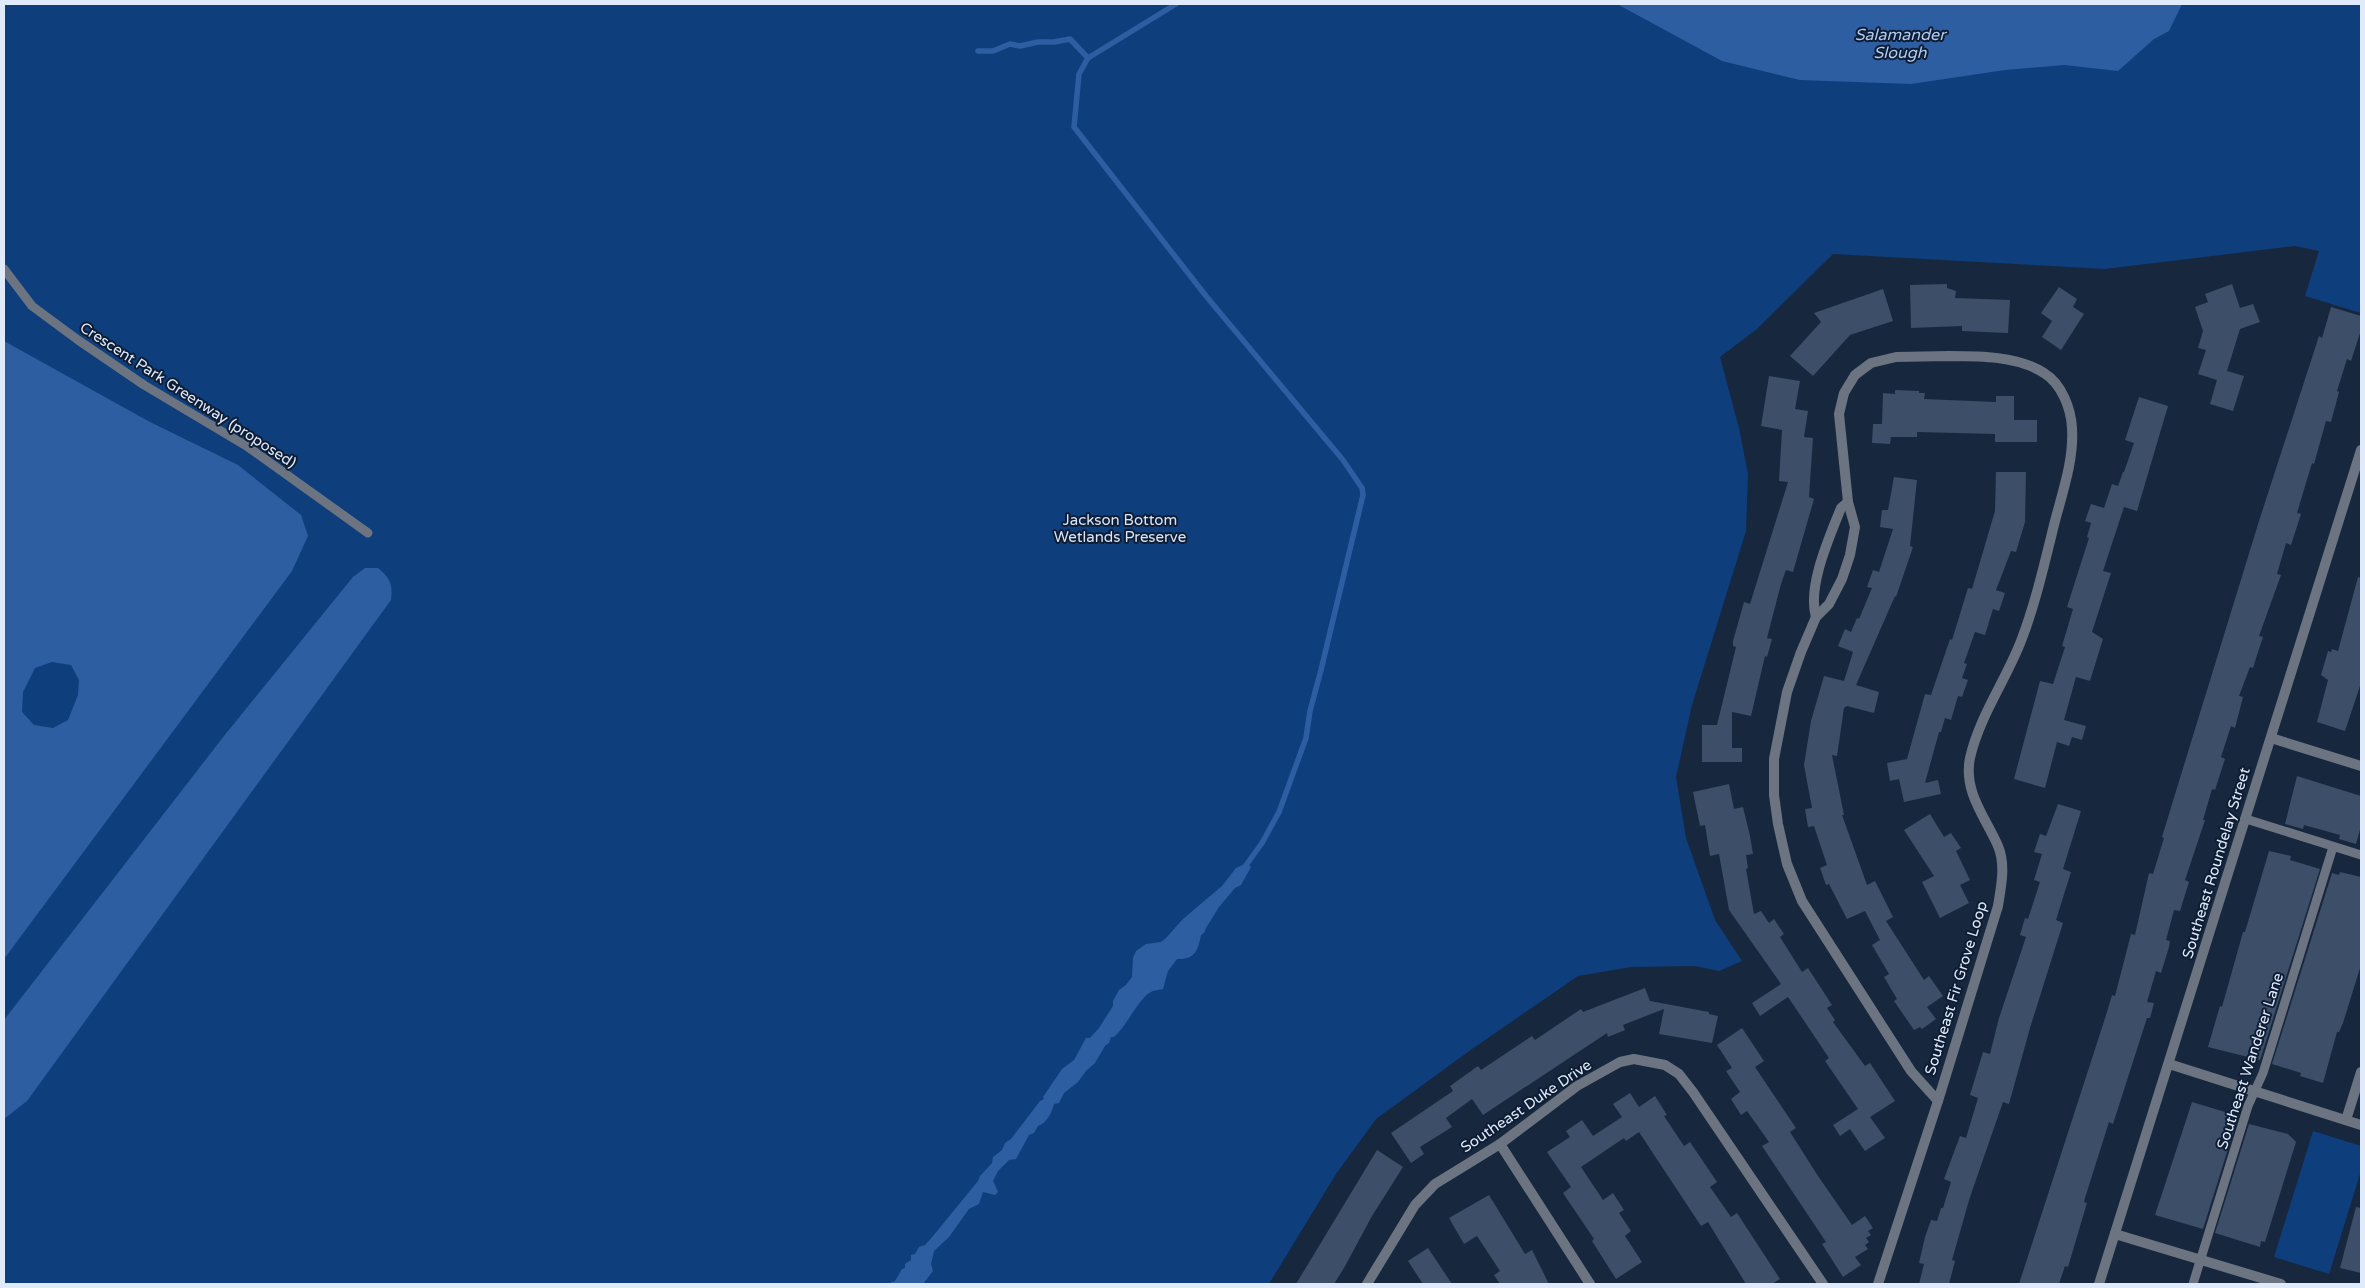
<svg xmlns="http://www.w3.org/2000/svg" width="2365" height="1288" font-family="'Varela Round',sans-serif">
	<rect width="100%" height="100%" fill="#17273e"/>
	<g fill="#0f3e7c">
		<path d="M4 4H2361V313L2305 296 2319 251 2295 246 2105 269 1833 254 1757 329 1720 357 1739 428 1748 474 1746 531 1692 705 1676 777 1686 838 1715 920 1742 961 1719 971 1695 966 1631 967 1578 976 1472 1049 1376 1119 1336 1174 1269 1284H4Z"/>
		<path d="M2313 1131 2361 1146V1171L2329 1274 2274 1257Z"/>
	</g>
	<g fill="#2d5ea2" fill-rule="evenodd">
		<path d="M1617 4H2182L2169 31 2154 39 2118 71 2064 65 2005 70 1911 84 1800 80 1722 61Z"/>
		<path d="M4 341 150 422 238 465 301 515 308 536 292 571 4 959ZM52 662 71 665 79 680 78 695 68 720 53 728 34 725 22 712 23 692 35 668Z"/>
		<path d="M365 568H378C390 578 393 584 391 600L27 1101 4 1119V1020L224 736 353 577Z"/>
		<path d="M1247 863 1251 867 1241 885 1235 888 1219 907 1206 928 1204 933 1201 935C1198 950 1195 960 1177 959L1168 971 1163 989C1160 990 1154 990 1151 992 1138 999 1127 1026 1114 1037H1111L1109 1043 1105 1046 1095 1063 1086 1071 1078 1082 1064 1093 1059 1103 1054 1104C1052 1112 1047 1123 1038 1126L1034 1133 1029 1135 1016 1159 1009 1160 998 1171 993 1181 998 1192 995 1195 983 1192 979 1204 969 1209 949 1237 934 1251 931 1264 933 1271 923 1284H887L895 1281 902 1269 905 1268V1264L911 1260V1255L915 1254 919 1247 925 1245 933 1236 978 1181 980 1176 992 1163 993 1157 1002 1150 1005 1143 1011 1139 1040 1101 1044 1099 1043 1097 1062 1069 1074 1060 1086 1038H1090L1099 1028 1113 1006V1001L1119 990 1126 985 1132 977 1133 958 1136 951 1146 944 1161 942 1166 938 1183 919 1222 886 1236 868Z"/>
	</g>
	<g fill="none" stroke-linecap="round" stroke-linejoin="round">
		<g stroke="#2d5ea2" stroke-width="5.5">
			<path d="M1176 4 1088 58 1079 74 1074 127 1206 296 1343 460 1362 488 1363 495 1321 670 1310 711 1306 738 1279 812 1262 843 1244 868"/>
			<path d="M978 51H993L1010 44 1020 46 1038 42H1054L1070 39 1088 58"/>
		</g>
	</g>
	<g fill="#3c4e68">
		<path d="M1947 284V288L1956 291 1955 298 2010 300 2008 333 1962 331V326L1911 328 1910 285Z"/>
		<path d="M2232 284 2240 308 2253 304 2260 322 2240 329 2227 371 2244 376 2233 411 2210 404 2217 380 2198 374 2206 350 2198 348 2203 331 2195 307 2208 302 2205 294Z"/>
		<path d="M2059 287 2077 299 2073 307 2084 314 2061 350 2042 337 2052 321 2041 313Z"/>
		<path d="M1883 289 1893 321 1850 335 1813 376 1790 356 1821 322 1814 313Z"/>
		<path d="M2331 307 2361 316V330L2351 361 2347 359 2337 391 2339 392 2331 422 2326 421 2314 464 2312 463 2297 513 2301 514 2291 545 2286 543 2277 574 2281 575 2259 636 2263 637 2259 649 2253 668 2250 667 2239 696 2243 697 2235 728 2231 726 2221 757 2225 759 2215 790 2212 789 2203 820H2205L2185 880 2189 882 2180 911 2174 910 2166 940 2170 941 2169 947 2161 973 2156 971 2147 1002 2154 1003 2150 1018H2147L2113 1124 2109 1122 2085 1198 2084 1202 2087 1203 2068 1267 2065 1266 2059 1284H2019L2107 1012 2112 995 2115 996 2131 934 2135 935 2149 873 2153 874 2164 838 2162 837 2176 791 2259 521 2319 336 2322 338Z"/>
		<path d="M1769 376 1800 381 1795 409 1808 411 1804 437 1813 438 1809 497 1814 499 1793 572 1786 570 1781 584 1767 638 1772 639 1767 657 1765 656 1751 716 1732 712V748H1742V762H1702V725H1717L1736 647 1733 646V641L1744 602 1750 604 1788 482 1779 481 1782 430 1761 426Z"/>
		<path d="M1895 390 1919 391V393H1925L1924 399 1996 402V396H2014V420H2037V442H1995V434L1917 432V437H1891L1890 444 1872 443 1873 424H1882L1883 393 1895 394Z"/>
		<path d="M2139 397 2168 406 2137 511 2124 507 2103 571 2111 573 2092 632 2103 639 2090 681 2076 677 2064 720 2086 726 2082 740 2072 737 2069 746 2057 742 2045 788 2014 779 2040 681 2053 684 2065 647 2062 646 2073 609 2067 607 2089 538 2087 537 2091 523 2085 521 2091 504 2104 508 2112 484 2118 486 2123 472H2124L2134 443 2125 440Z"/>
		<path d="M1996 472H2026L2025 522 2016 552 2011 551 1996 590 2005 593 1999 611 1993 609 1985 635 1975 632 1964 663 1967 664 1962 678 1968 680 1962 697 1958 696 1951 720 1945 718 1941 732H1939L1925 783 1938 780 1941 794 1904 802 1899 779 1890 781 1887 763 1907 759 1925 694 1931 695 1950 639 1952 640 1968 588 1972 589 1995 511Z"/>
		<path d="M1894 477 1917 480 1910 546 1913 547 1896 597 1895 596 1856 685 1879 692 1874 713 1847 706 1844 708 1837 756 1832 755 1844 815H1842L1867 885 1875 881 1893 917 1886 921 1924 980 1929 976 1943 996 1927 1007 1936 1019 1922 1029 1920 1027 1914 1030 1894 1001 1897 999 1884 977 1889 974 1872 945 1880 940 1865 911 1847 919 1829 884 1826 885 1820 868 1827 865 1814 826 1808 827 1805 809 1812 808 1804 765 1811 721 1824 676 1844 681 1853 652 1838 646 1845 629 1851 632 1857 618 1859 619 1872 588 1867 587 1873 570 1879 572 1893 529 1880 527 1882 510H1888Z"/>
		<path d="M2358 577 2361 578V683L2345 731 2317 722 2328 680 2321 675 2328 651 2331 652 2332 649 2338 651Z"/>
		<path d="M2297 776 2361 796V826L2356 844 2339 839 2340 835 2304 825 2303 829 2285 824Z"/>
		<path d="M1729 784 1734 809 1743 807 1750 836 1753 854 1746 855 1748 868 1746 869 1754 914 1761 911 1769 923 1774 919 1784 934 1780 937 1802 972 1808 968 1832 1005 1827 1008 1835 1020 1833 1022 1865 1066 1870 1063 1895 1101 1870 1117 1885 1138 1865 1151 1850 1129 1840 1136 1833 1125 1858 1109 1825 1061 1829 1058 1788 997 1760 1016 1752 1003 1781 984 1729 910 1719 854 1710 856 1705 825 1700 826 1693 792Z"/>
		<path d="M2058 804 2081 811 2063 869 2071 872 2056 920 2063 923 2030 1028 2009 1104 2003 1102 1970 1197 1952 1260 1955 1261 1949 1284H1919L1924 1264 1919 1263 1925 1237 1931 1220 1937 1221 1941 1208H1943L1951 1182 1944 1179 1960 1136 1966 1138 1978 1098 1970 1095 1983 1052 1990 1054 1999 1018 2026 937 2020 935 2025 918 2028 919 2040 882 2034 880 2042 854 2034 852 2040 834 2046 836Z"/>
		<path d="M1930 814 1944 837 1951 833 1961 848 1956 851 1970 880 1960 885 1969 903 1940 918 1922 882 1934 876 1904 830Z"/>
		<path d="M2269 851 2291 856 2290 860 2320 869 2260 1060 2208 1047 2220 1006 2222 1007 2243 932H2245Z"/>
		<path d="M2340 872 2361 877V965L2343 1023 2339 1032H2337L2323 1083 2300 1076 2301 1073 2272 1064 2332 873 2339 875Z"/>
		<path d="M1645 988 1650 1001 1709 1012V1014L1718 1016 1712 1043 1659 1034 1664 1009 1623 1025 1625 1030 1608 1037 1607 1033 1483 1115 1472 1099 1446 1118 1452 1127 1420 1147 1424 1154 1411 1163 1391 1133 1453 1091 1450 1086 1478 1066 1481 1070 1532 1036 1535 1040 1581 1009 1583 1012Z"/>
		<path d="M1742 1028 1764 1061 1755 1067 1796 1128 1790 1132 1818 1176 1852 1225 1865 1216 1873 1228 1868 1231 1871 1235 1866 1238 1869 1242 1865 1245 1868 1249 1855 1257 1861 1265 1843 1277 1822 1244 1826 1242 1762 1146 1769 1142 1747 1111 1741 1115 1731 1099 1740 1092 1726 1071 1732 1068 1717 1045Z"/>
		<path d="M1630 1093 1639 1107 1655 1096 1667 1115 1664 1116 1684 1146 1690 1142 1717 1182 1710 1187 1731 1217 1737 1213 1780 1279 1772 1284H1746L1708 1222 1701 1226 1639 1132 1626 1141 1624 1138 1581 1167 1603 1200 1613 1193 1624 1210 1619 1213 1631 1231 1625 1236 1642 1262 1616 1279 1592 1241 1594 1239 1563 1193 1571 1187 1547 1152 1570 1137 1566 1131 1582 1120 1593 1136 1622 1117 1613 1104Z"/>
		<path d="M2192 1102 2235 1115 2234 1119 2237 1120 2203 1229 2155 1215Z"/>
		<path d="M2249 1124 2288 1134 2296 1142 2265 1242 2261 1241 2260 1247 2215 1233Z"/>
		<path d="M1377 1150 1403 1167 1372 1216 1344 1268 1334 1284H1296Z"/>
		<path d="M1489 1195 1525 1254 1532 1250 1549 1284H1500L1494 1275 1500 1271 1477 1236 1464 1244 1449 1218Z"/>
		<path d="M2356 1207 2361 1208V1273L2340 1268Z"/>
		<path d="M1428 1248 1452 1284H1423L1408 1261Z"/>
	</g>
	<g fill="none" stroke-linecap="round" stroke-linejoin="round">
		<g stroke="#6b7480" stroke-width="9">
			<path d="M4 269 32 306 78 340 144 385 248 447 368 533"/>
			<path d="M2246 819 2361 855"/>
			<path d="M2193 1284 2248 1106 2263 1073 2333 847"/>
		</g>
		<g stroke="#6b7480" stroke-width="10">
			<path d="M1949 356C1979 356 2018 356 2044 373 2062 384 2071 409 2072 428 2074 459 2063 491 2055 521 2045 561 2036 602 2021 641 2006 680 1979 717 1970 758 1963 792 1986 818 1998 846 2006 865 2001 887 1998 906L1938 1101 1911 1071 1802 901 1787 864 1778 824 1774 795V759L1787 692 1801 652 1816 617 1829 604 1842 579 1850 555 1855 527 1848 502 1839 414 1844 393 1855 375 1871 363 1896 357Z"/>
			<path d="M1816 617C1807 587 1829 538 1841 508L1848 502"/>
			<path d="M2271 738 2361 766"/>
			<path d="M2169 1064 2361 1125"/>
			<path d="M2346 1120 2361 1072"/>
			<path d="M1500 1144 1590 1284"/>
			<path d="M2115 1234 2281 1284"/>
			<path d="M1367 1284 1415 1205 1435 1184 1500 1144 1577 1086 1620 1062 1634 1059 1665 1065 1679 1074 1693 1092 1823 1284"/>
			<path d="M1878 1284 1938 1101"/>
			<path d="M2099 1284 2361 450"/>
		</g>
	</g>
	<g text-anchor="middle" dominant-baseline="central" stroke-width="4" stroke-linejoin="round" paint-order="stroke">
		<g font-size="15" fill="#dfeafa" stroke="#0e1d34">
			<text transform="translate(188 395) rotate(33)">Crescent Park Greenway (proposed)</text>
			<text transform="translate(2216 863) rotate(-73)">Southeast Roundelay Street</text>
			<text transform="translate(1956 988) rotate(-73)">Southeast Fir Grove Loop</text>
			<text transform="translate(2250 1061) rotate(-72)">Southeast Wanderer Lane</text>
			<text transform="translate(1526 1106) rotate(-34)">Southeast Duke Drive</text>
		</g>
		<g font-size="15" fill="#d8e5f9" stroke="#0e1d34">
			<text x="1120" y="520">Jackson Bottom<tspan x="1120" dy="17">Wetlands Preserve</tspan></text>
		</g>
		<g font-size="16" font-style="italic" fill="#b1cbf1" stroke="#0e1d34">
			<text x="1900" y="35">Salamander<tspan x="1900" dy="18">Slough</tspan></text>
		</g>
	</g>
	<rect width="2365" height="1288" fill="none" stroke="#dfeafa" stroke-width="10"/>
</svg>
